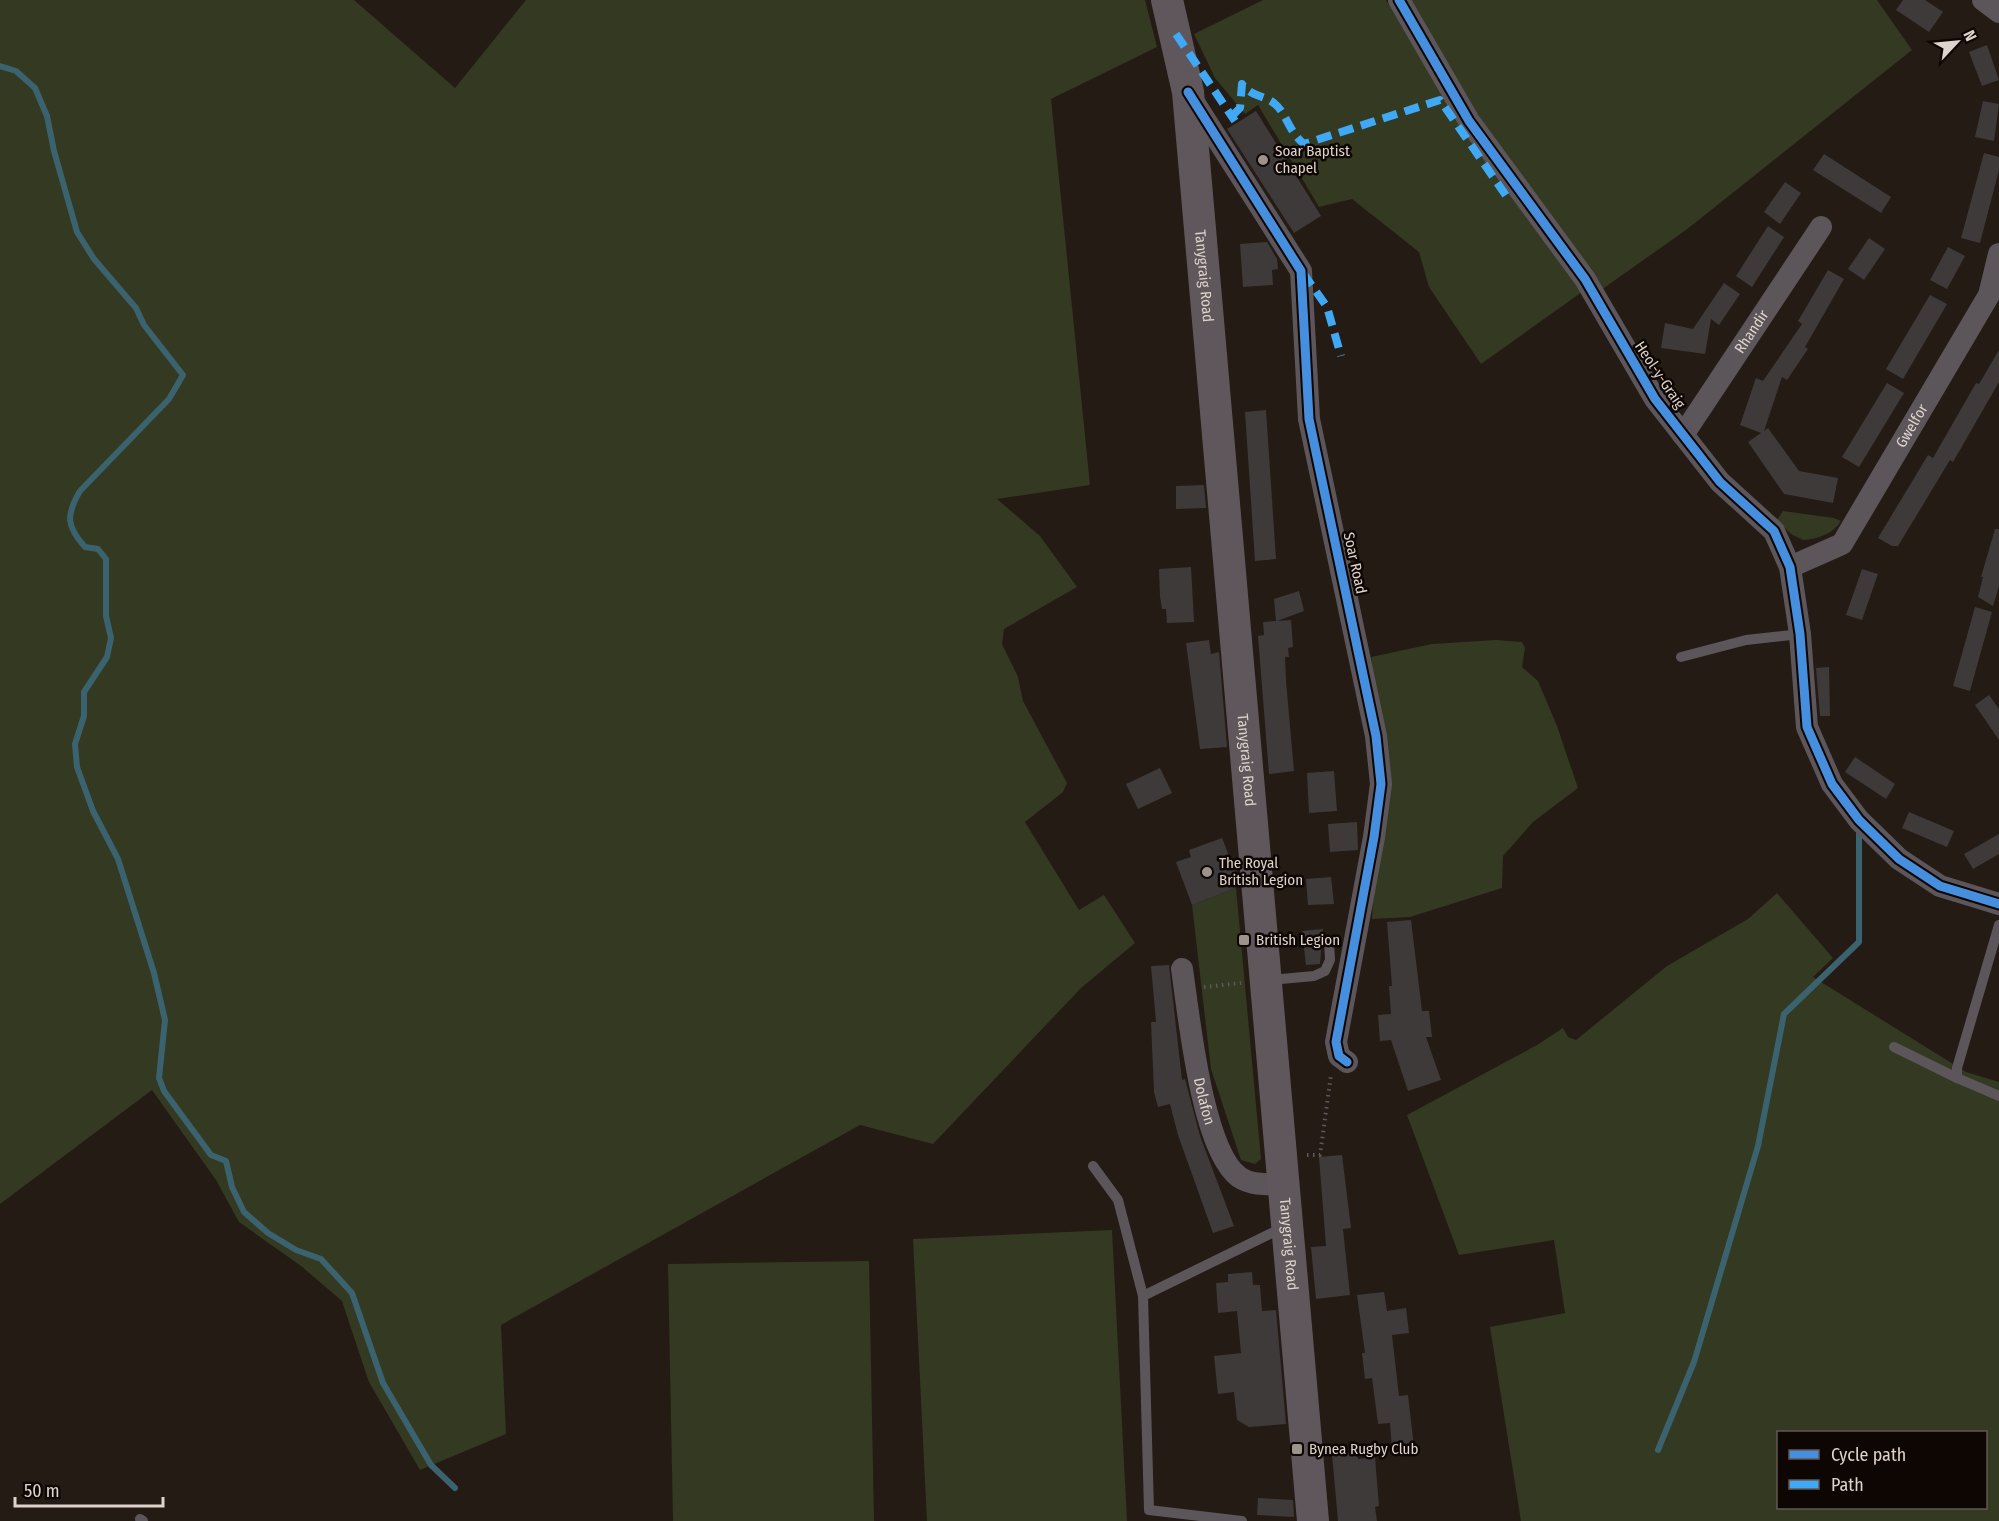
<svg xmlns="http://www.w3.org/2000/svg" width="1999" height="1521" font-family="'Fira Sans Condensed',sans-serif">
	<rect width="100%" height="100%" fill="#231b14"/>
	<g fill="#343921" fill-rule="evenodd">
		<path d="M0 0H354L455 88 526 0H1145L1157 47 1051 99 1090 485 997 499 1040 536 1077 587 1004 629 1002 644 1018 677 1023 701 1067 783 1063 792 1025 822 1079 910 1104 895 1135 943 1081 988 933 1144 860 1125 501 1325 506 1434 420 1470 369 1382 342 1301 301 1266 239 1222 216 1180 152 1090 0 1204Z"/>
		<path d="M1263 0H1386L1465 129 1582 292 1481 364 1429 287 1419 252 1352 199 1319 207 1258 105 1245 114 1215 78 1194 34Z"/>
		<path d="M1409 0H1877L1912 50 1686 230 1601 290 1476 114Z"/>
		<path d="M1783 511 1834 518 1841 521C1833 534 1818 539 1803 540L1791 534 1777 520Z"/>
		<path d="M1496 640 1522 642 1525 648 1522 667 1538 681 1557 726 1578 788 1533 822 1503 856 1502 888 1410 917 1372 919 1380 725 1371 657 1432 644Z"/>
		<path d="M1236 888 1261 1159 1255 1164 1241 1160 1211 1069 1192 905Z"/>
		<path d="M1777 893 1833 958 1813 977 1966 1072 1999 1082V1521H1521L1490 1327 1565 1313 1554 1240 1459 1255 1407 1115 1537 1045 1563 1028 1568 1037 1576 1040 1667 966 1748 919ZM1778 1432H1986V1508H1778Z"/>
		<path d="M1112 1230 1127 1521H927L913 1239Z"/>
		<path d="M869 1261 874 1521H673L668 1264Z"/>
	</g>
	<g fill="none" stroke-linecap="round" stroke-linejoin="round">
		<g stroke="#3b636f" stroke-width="6">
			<path d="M0 66 16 71 35 88 47 116 54 151 77 232 94 259 136 308 144 325 183 375 169 399 80 491C66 515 66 526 85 547L98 549 106 559V616L111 638 107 657 84 692V716L75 744 77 767 93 811 118 859 154 973 165 1020 159 1078 164 1091 211 1155 226 1161 232 1187 244 1212 268 1233 296 1250 321 1259 352 1293 383 1383 431 1465 455 1488"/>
			<path d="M1658 1450 1694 1362 1758 1146 1784 1014 1859 942V830"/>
		</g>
	</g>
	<g fill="#3e3a3a">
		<path d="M1903 0H1925L1943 12 1929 32 1896 10Z"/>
		<path d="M1987 45 1999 80 1982 86 1969 52Z"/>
		<path d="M1983 101 1999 104 1994 141 1975 137Z"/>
		<path d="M1256 111 1321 216 1294 233 1227 129Z"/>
		<path d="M1984 153 1999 157V170L1980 243 1961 238Z"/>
		<path d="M1824 154 1891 197 1881 213 1813 170Z"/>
		<path d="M1785 182 1801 193 1780 224 1764 212Z"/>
		<path d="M1768 226 1784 237 1752 287 1736 276Z"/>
		<path d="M1869 238 1885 249 1864 280 1848 269Z"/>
		<path d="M1267 242 1277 259 1278 269 1272 270 1273 285 1243 287 1240 244Z"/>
		<path d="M1948 247 1965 256 1947 289 1930 280Z"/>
		<path d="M1828 270 1844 279 1805 347 1808 349 1787 380 1782 377 1764 431 1768 428 1799 471 1838 478 1833 503 1784 494 1748 442 1761 433 1740 425 1756 378 1763 381 1802 324 1798 321Z"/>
		<path d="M1724 283 1740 294 1719 325 1711 319 1705 354 1661 348 1665 323 1693 329Z"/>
		<path d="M1930 295 1947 304 1903 379 1886 369Z"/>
		<path d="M1999 350V382L1953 462 1950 460 1898 546H1892L1878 538 1928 455 1933 458 1976 383 1979 384Z"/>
		<path d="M1887 383 1904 393 1859 467 1842 457Z"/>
		<path d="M1266 410 1276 559 1255 561 1245 412Z"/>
		<path d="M1204 485 1206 508 1176 509V486Z"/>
		<path d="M1995 529H1999V586L1993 606 1978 597 1983 577H1981Z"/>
		<path d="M1191 567 1194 622 1167 623 1166 609H1162L1160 597 1159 569Z"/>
		<path d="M1862 569 1878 574 1862 620 1846 615Z"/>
		<path d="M1299 591 1304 611 1277 621 1291 620 1293 647 1288 648 1289 657H1285L1286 681 1294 771 1269 774 1258 636 1264 635 1263 622 1276 621 1274 599Z"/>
		<path d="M1975 607 1992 612 1970 691 1953 686Z"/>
		<path d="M1209 640 1211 654 1219 652 1227 747 1200 749 1186 643Z"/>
		<path d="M1829 667 1830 716H1820L1816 668Z"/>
		<path d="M1989 695 1999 709V740L1975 705Z"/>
		<path d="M1855 757 1895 784 1886 799 1845 772Z"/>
		<path d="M1160 768 1172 793 1138 809 1126 784Z"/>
		<path d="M1334 771 1337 811 1309 813 1307 773Z"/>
		<path d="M1909 812 1954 831 1947 847 1902 828Z"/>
		<path d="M1357 822 1358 850 1330 852 1328 824Z"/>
		<path d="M1999 834V854L1973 869 1964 854Z"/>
		<path d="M1222 838 1239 881 1234 882 1236 888 1192 905 1176 862 1191 857 1189 850Z"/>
		<path d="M1331 877 1334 904 1308 905 1306 879Z"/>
		<path d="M1411 920 1422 1011H1429L1432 1037H1426L1441 1080 1408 1091 1391 1040 1380 1041 1378 1015 1391 1014 1389 986H1392L1387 922Z"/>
		<path d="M1323 929 1320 964 1306 965 1302 931Z"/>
		<path d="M1169 965 1182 1080 1185 1079 1200 1136 1234 1226 1213 1233 1178 1135 1170 1104 1158 1107 1154 1092 1151 1022H1156L1151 966Z"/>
		<path d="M1342 1155 1351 1228 1343 1229 1350 1295 1316 1299 1311 1247 1326 1246 1319 1157Z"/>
		<path d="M1252 1272 1253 1285H1260L1262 1311 1276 1310 1286 1424 1249 1427 1237 1420 1234 1392 1218 1394 1214 1356 1241 1353 1237 1311 1218 1313 1216 1283 1228 1282V1274Z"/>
		<path d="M1384 1292 1387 1311 1406 1308 1409 1333 1392 1335 1399 1396 1408 1395 1414 1447 1392 1449 1390 1423 1378 1424 1372 1378 1365 1379 1362 1353H1365L1357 1295Z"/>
		<path d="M1357 1452 1358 1459 1375 1457 1379 1506 1375 1507 1377 1521H1338L1332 1454Z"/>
		<path d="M1258 1498 1293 1500 1294 1517 1257 1515Z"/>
	</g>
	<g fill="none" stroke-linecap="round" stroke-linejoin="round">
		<g stroke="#5e575b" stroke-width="4" stroke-dasharray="1.5 4.5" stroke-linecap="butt">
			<path d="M1204 987 1241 983"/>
			<path d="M1307 1155H1320L1331 1075"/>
		</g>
		<g stroke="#5c555a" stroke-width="10">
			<path d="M1681 657 1746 640 1800 634"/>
			<path d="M1999 925 1957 1068V1078L1999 1096"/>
			<path d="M1269 980 1314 976 1325 971 1330 960 1329 940"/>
			<path d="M1894 1047 1957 1078"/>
			<path d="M1093 1166 1118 1200 1143 1296 1149 1510 1242 1521"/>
			<path d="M1143 1296 1284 1227"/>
			<path d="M140 1519 143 1521"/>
		</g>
		<g stroke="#5c555a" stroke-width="22">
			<path d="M1399 0 1469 121 1585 279 1655 399 1720 482 1774 531 1790 567 1800 634 1807 727 1832 784 1859 820 1899 859 1940 886 1999 904"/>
			<path d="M1983 0 1999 12"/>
			<path d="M1190 96 1301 271 1309 419 1376 736 1381 784 1374 837 1336 1042 1339 1056 1347 1062"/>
			<path id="s1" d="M1683 435 1821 227"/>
			<path id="s2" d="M1790 567 1842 544 1989 295 1999 254"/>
			<path id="s3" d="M1182 969C1189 1016 1202 1150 1239 1177 1252 1186 1269 1184 1284 1184"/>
		</g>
		<path stroke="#5f575b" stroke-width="32" id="s4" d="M1167 0 1188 92 1313 1521"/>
		<g stroke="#3fa9f5" stroke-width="8" stroke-dasharray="15 8" stroke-linecap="butt">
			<path d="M1176 34 1235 121"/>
			<path d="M1232 116 1240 108 1242 84C1251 97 1265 95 1275 104 1286 113 1289 132 1304 144L1440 100 1507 197"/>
			<path d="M1303 273 1327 307 1341 356"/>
		</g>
		<g stroke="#0d0603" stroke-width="13">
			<g id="cycleway">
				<path d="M1399 0 1469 121 1585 279 1655 399 1720 482 1774 531 1790 567 1800 634 1807 727 1832 784 1859 820 1899 859 1940 886 1999 904"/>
				<path d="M1188 92 1301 271 1309 419 1376 736 1381 784 1374 837 1336 1042 1339 1056 1347 1062"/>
			</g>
		</g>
		<use href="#cycleway" stroke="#468fdf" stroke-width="9"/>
	</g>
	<g fill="#9d938c" stroke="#0d0603" stroke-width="2">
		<circle cx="1263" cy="160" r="6"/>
		<circle cx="1207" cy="872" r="6"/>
		<rect x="1238" y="934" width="12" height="12" rx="3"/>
		<rect x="1291" y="1443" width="12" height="12" rx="3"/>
	</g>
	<g text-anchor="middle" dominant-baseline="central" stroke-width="5" stroke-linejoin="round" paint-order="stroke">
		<g font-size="15" fill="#dfd4cc" stroke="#0d0603" text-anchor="start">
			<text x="1275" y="151">Soar Baptist<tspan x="1275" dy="17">Chapel</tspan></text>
			<text x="1219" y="863">The Royal<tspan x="1219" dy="17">British Legion</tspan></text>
			<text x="1256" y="940">British Legion</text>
			<text x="1309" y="1449">Bynea Rugby Club</text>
		</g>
		<g font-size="15" fill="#dfd4cc" stroke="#0d0603">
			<text stroke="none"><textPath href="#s4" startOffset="279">Tanygraig Road</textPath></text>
			<text stroke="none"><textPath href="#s1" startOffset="124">Rhandir</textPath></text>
			<text transform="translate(1660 375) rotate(56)">Heol-y-Graig</text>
			<text stroke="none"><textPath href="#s2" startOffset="194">Gwelfor</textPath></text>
			<text transform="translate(1355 563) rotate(78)">Soar Road</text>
			<text stroke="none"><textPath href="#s4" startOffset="765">Tanygraig Road</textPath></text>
			<text stroke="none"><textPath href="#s3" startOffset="134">Dolafon</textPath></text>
			<text stroke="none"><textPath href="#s4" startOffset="1251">Tanygraig Road</textPath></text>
		</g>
	</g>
	<rect x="1777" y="1431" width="210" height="78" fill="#0d0603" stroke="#615853" stroke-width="1.5"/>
	<rect x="1789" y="1450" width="30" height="9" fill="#468fdf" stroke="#615853" stroke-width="1.5"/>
	<text x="1831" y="1461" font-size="18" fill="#dfd4cc">Cycle path</text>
	<rect x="1789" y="1480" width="30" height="9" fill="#3fa9f5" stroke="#615853" stroke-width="1.5"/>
	<text x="1831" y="1491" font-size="18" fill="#dfd4cc">Path</text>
	<g transform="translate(1957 42) rotate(64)" stroke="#0d0603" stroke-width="4.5" paint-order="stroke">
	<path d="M0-4.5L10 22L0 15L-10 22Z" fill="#dfd4cc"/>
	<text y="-9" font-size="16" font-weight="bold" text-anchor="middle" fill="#dfd4cc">N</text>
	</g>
	<path d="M15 1497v9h148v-9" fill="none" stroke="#dfd4cc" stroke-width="3"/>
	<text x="24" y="1497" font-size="18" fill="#dfd4cc" stroke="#0d0603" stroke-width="4.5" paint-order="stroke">50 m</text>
</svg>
